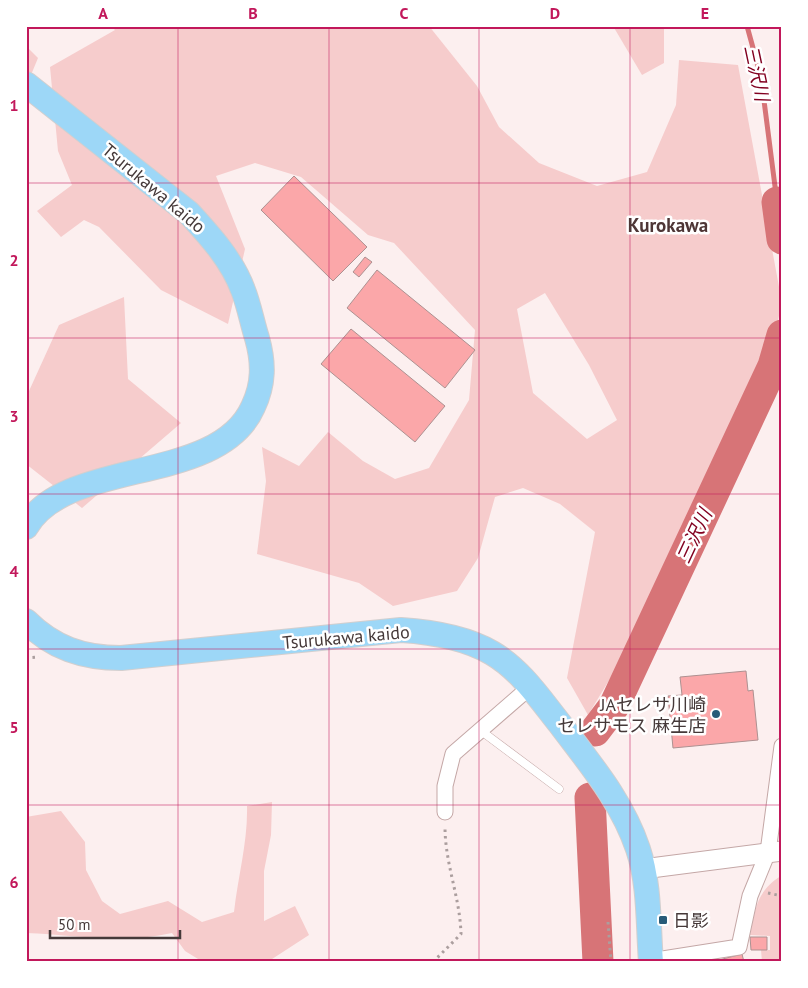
<svg xmlns="http://www.w3.org/2000/svg" width="808" height="988" font-family="'PT Sans','Noto Sans JP',sans-serif">
	<rect width="100%" height="100%" fill="#fcefef"/>
	<g fill="#f6cccc" fill-rule="evenodd">
		<path d="M111 26H429L477 86 499 127 539 163 597 186 647 172 676 105 679 60 738 65 782 303 747 453 588 715 567 678 595 532 560 504 523 488 495 497 478 558 457 591 393 606 359 583 257 554 266 481 262 447 299 466 328 432 363 461 395 479 429 468 469 400 475 330 394 243 368 235 301 177 255 163 216 176 245 249 228 324 161 290 99 227 84 220 61 237 37 211 72 185 58 151 50 67 115 30ZM545 293 589 365 617 420 587 439 533 393 517 309Z"/>
		<path d="M613 26H664V63L642 75Z"/>
		<path d="M26 46 38 58 26 87Z"/>
		<path d="M124 297 128 379 181 423 82 508 26 464V392L29 391 59 325Z"/>
		<path d="M272 802 271 835 264 871V921L295 906 309 935 269 961 203 962 185 951 172 933C124 944 75 935 26 933V817L61 811 85 842 86 870 102 901 120 914 168 901 202 922 234 912C238 876 248 841 247 806Z"/>
		<path d="M782 875V962H762L761 950H770V936L750 935C756 907 756 892 782 875Z"/>
	</g>
	<g fill="none" stroke-linecap="round" stroke-linejoin="round">
		<path stroke="#d77477" stroke-width="5" d="M747 26 761 77 777 202"/>
		<g stroke="#d77477" stroke-width="31">
			<path d="M777 202 782 239"/>
			<path d="M595 731 614 706 773 366 782 335"/>
			<path d="M590 798 598 962"/>
		</g>
	</g>
	<g fill="#fba7a9" stroke="#ad9191">
		<path d="M294 176 367 247 333 281 261 210Z"/>
		<path d="M365 257 372 262 359 277 353 272Z"/>
		<path d="M377 270 475 350 445 388 347 308Z"/>
		<path d="M351 329 445 406 415 442 321 364Z"/>
		<path d="M746 671 748 691 753 690 758 740 673 748 668 696 682 695 680 677Z"/>
		<path d="M750 937H767V950H751Z"/>
		<path d="M742 954 744 962H711Z"/>
	</g>
	<g fill="none" stroke-linecap="round" stroke-linejoin="round">
		<g stroke="#c4a7a6" stroke-width="9">
			<path id="service" d="M480 730 559 789"/>
		</g>
		<g stroke="#c4a7a6" stroke-width="17">
			<g id="minor">
				<path d="M445 812V786L453 754 530 687"/>
				<path d="M650 961 739 947 750 896 768 852 782 746"/>
			</g>
		</g>
		<g stroke="#c4a7a6" stroke-width="21">
			<path id="tertiary" d="M643 869 782 851"/>
		</g>
		<g stroke="#d2cfcf" stroke-width="26">
			<g id="primary">
				<path d="M26 84 189 213C210 236 232 260 243 290 249 305 252 322 257 338 264 363 264 384 253 407 218 486 66 457 26 527"/>
				<path d="M26 621C53 648 83 658 121 658L401 630C432 632 465 637 492 653 521 670 540 699 560 724 590 764 622 801 638 849 650 885 648 925 651 962"/>
			</g>
		</g>
		<g stroke="#ab9e9e" stroke-width="3" stroke-dasharray="2.5 4" stroke-linecap="butt">
			<path d="M26 658 39 657"/>
			<path d="M768 893 782 896"/>
			<path d="M608 922 611 962"/>
			<path d="M433 962 461 934C460 897 445 864 445 827"/>
		</g>
		<use href="#service" stroke="#fff" stroke-width="8"/>
		<use href="#minor" stroke="#fff" stroke-width="15"/>
		<use href="#tertiary" stroke="#fff" stroke-width="19"/>
		<use href="#primary" stroke="#9dd7f7" stroke-width="24"/>
	</g>
	<path fill="none" stroke="#c2185b" stroke-width="1" stroke-opacity="0.55" d="M178 26V962M329 26V962M479 26V962M630 26V962M26 183H782M26 338H782M26 494H782M26 649H782M26 805H782"/>
	<g fill="#285b78" stroke="#fff" stroke-width="2">
		<circle cx="716" cy="714" r="5"/>
		<rect x="658" y="915" width="10" height="10" rx="2.5"/>
	</g>
	<g text-anchor="middle" dominant-baseline="central" stroke-width="5" stroke-linejoin="round" paint-order="stroke">
		<g font-size="18" fill="#453939" stroke="#fff">
			<text transform="translate(154 188) rotate(40)">Tsurukawa kaido</text>
			<text transform="translate(346 637) rotate(-5)">Tsurukawa kaido</text>
		</g>
		<g font-size="18" fill="#453939" stroke="#fff" text-anchor="end">
			<text x="706" y="704">JAセレサ川崎<tspan x="706" dy="21">セレサモス 麻生店</tspan></text>
			<text x="673" y="920" text-anchor="start">日影</text>
		</g>
		<g font-size="19" font-style="italic" fill="#820020" stroke="#fff">
			<text transform="translate(757 73) rotate(78)">三沢川</text>
			<text transform="translate(694 536) rotate(-65)">三沢川</text>
		</g>
		<g font-size="19" font-weight="bold" fill="#4e3636" stroke="#fff">
			<text x="668" y="225">Kurokawa</text>
		</g>
	</g>
	<rect width="808" height="988" fill="none" stroke="#ffffff" stroke-width="55"/>
	<path d="M50 930v8h130v-8" fill="none" stroke="#453939" stroke-width="2.5"/>
	<text x="58" y="930" font-size="15" fill="#453939" stroke="#ffffff" stroke-width="4" paint-order="stroke">50 m</text>
	<rect x="28" y="28" width="752" height="932" fill="none" stroke="#c2185b" stroke-width="2"/>
	<g font-size="16" text-anchor="middle" font-weight="bold" fill="#c2185b">
		<text x="103" y="19">A</text>
		<text x="253" y="19">B</text>
		<text x="404" y="19">C</text>
		<text x="555" y="19">D</text>
		<text x="705" y="19">E</text>
		<text x="14" y="111">1</text>
		<text x="14" y="266">2</text>
		<text x="14" y="422">3</text>
		<text x="14" y="577">4</text>
		<text x="14" y="733">5</text>
		<text x="14" y="888">6</text>
	</g>
</svg>
